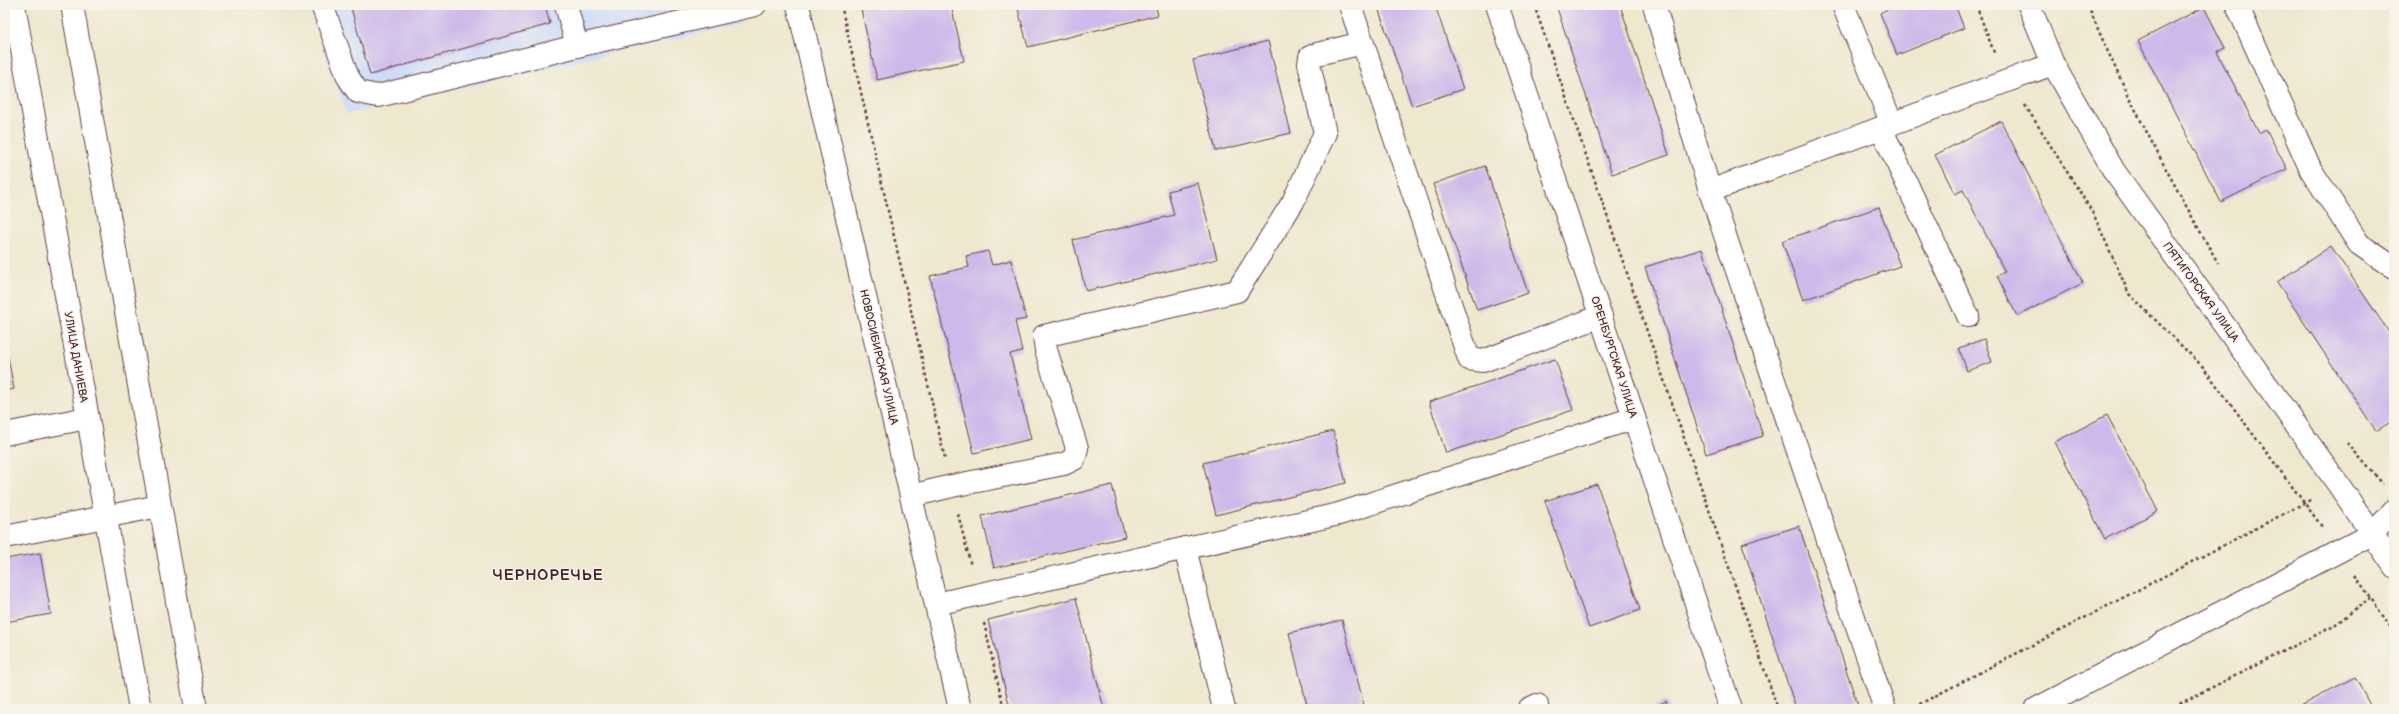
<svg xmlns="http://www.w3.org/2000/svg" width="2399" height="714" font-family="'Balsamiq Sans',sans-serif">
	<rect width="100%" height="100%" fill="#f7f3e8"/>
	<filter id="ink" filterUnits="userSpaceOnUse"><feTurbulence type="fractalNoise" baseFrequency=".025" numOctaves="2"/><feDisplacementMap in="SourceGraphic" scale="8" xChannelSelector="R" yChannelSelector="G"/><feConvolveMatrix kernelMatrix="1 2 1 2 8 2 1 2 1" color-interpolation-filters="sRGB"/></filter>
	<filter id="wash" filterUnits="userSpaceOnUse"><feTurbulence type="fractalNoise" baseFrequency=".012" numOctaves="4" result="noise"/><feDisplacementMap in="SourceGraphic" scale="16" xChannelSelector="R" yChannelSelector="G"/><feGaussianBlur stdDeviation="0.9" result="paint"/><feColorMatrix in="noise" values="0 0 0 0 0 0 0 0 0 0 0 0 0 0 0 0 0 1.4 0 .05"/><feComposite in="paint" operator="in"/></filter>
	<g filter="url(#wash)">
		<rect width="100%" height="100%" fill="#eee8cf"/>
		<path fill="#ccdbf9" d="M308 5H736L740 24 347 114Z"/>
		<g id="blocks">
			<g fill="#cdb9ea">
				<path d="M363 5H545L550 24 370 75 351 8Z"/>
				<path d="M860 5H925V7L951 5 964 61 877 80Z"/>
				<path d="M1017 5H1155L1158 15 1028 47Z"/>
				<path d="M1377 5H1435L1463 89 1412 106Z"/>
				<path d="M1556 5H1620L1669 155 1612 174Z"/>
				<path d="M1886 5H1955L1964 28 1897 55 1880 13 1888 9Z"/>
				<path d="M2204 7 2225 48 2217 52 2259 133 2266 129 2287 169 2221 202 2138 41Z"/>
				<path d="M1268 41 1291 133 1216 151 1193 60Z"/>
				<path d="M2001 121 2083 283 2017 316 1997 276 2005 272 1963 190 1955 194 1935 155Z"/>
				<path d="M1485 166 1528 293 1477 310 1433 184Z"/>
				<path d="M1198 183 1217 259 1086 291 1073 240 1174 215 1168 191Z"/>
				<path d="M1879 207 1900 266 1803 300 1782 241Z"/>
				<path d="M2331 246 2394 340V420L2376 431 2277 282Z"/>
				<path d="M1702 249 1763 436 1706 454 1645 267Z"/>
				<path d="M988 251 992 265 1011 260 1026 319 1015 321 1022 351 1010 354 1031 439 974 453 930 276 969 267 966 256Z"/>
				<path d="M1984 339 1992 362 1967 371 1959 348Z"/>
				<path d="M5 341 14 389 5 391Z"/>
				<path d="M1555 359 1573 410 1446 453 1429 402Z"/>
				<path d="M2107 415 2158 511 2105 539 2055 442Z"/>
				<path d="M1333 431 1346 483 1216 515 1203 463Z"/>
				<path d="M1597 484 1640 610 1589 628 1545 501Z"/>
				<path d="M1112 485 1125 537 994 568 982 516Z"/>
				<path d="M1799 526 1859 709H1796L1742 544Z"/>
				<path d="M40 553 51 614 5 622V559Z"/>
				<path d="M1076 598 1104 709H1010L988 620Z"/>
				<path d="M1342 620 1365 709H1308L1289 633Z"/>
				<path d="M2355 677 2372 709H2294Z"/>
				<path d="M1666 701 1670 709H1651Z"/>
			</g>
		</g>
	</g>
	<g filter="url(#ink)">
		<use href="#blocks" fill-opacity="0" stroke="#633d44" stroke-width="1"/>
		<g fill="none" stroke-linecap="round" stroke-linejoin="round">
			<g stroke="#633d44" stroke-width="24">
				<g id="minor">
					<path d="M14 5 140 709"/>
					<path d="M72 5 196 709"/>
					<path d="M322 5 348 77 358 92 378 96 577 46 755 5"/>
					<path d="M566 5 577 46"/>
					<path d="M798 5 960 709"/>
					<path d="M1350 5 1469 359 1483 361 1601 316"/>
					<path d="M1497 5 1731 709"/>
					<path d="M1654 5 1710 191 2053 64"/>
					<path d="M1843 5 1892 124"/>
					<path d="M2029 5 2053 64 2114 171 2338 484 2394 566"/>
					<path d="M2237 5 2311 170 2359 244 2394 268"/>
					<path d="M1881 128 1968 316"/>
					<path d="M1710 191 1885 709"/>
					<path d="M5 434 87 418"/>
					<path d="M911 496 952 486 1064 464 1074 459 1077 448 1046 350 1044 336 1237 291 1293 202 1325 133 1309 64 1310 57 1317 54 1363 43"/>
					<path d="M5 537 159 506"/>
					<path d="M1185 548 1224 709"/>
					<path d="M936 604 1339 514 1634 418"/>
					<path d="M1529 709 1537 705"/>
					<path d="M2036 709 2372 534 2394 511"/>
				</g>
			</g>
			<g stroke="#633d44" stroke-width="2.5" stroke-dasharray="3 3" stroke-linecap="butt">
				<path d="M841 5 945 459"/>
				<path d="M1534 5 1778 709"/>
				<path d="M1976 5 1995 55"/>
				<path d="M2088 5C2124 94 2171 180 2218 263"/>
				<path d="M2025 105 2093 213 2129 294 2203 367 2323 528"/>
				<path d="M2347 443 2383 484"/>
				<path d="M958 514 971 566"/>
				<path d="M2355 575 2394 632"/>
				<path d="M984 623 1004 709"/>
				<path d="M1914 707 2312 499"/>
				<path d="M2169 709 2332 627 2370 598"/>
			</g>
			<use href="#minor" stroke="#fff" stroke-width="22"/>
		</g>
	</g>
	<g text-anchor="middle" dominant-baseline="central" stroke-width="3" stroke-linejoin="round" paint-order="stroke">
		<g font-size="11" fill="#4a1f2b" stroke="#f7f3e8">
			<text transform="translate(2201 292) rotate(54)">ПЯТИГОРСКАЯ УЛИЦА</text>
			<text transform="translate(76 357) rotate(80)">УЛИЦА ДАНИЕВА</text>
			<text transform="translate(879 357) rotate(77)">НОВОСИБИРСКАЯ УЛИЦА</text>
			<text transform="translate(1614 357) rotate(72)">ОРЕНБУРГСКАЯ УЛИЦА</text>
		</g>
		<g font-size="15" font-weight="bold" letter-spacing="1" fill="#4a1f2b" stroke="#f7f3e8">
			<text x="548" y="575">ЧЕРНОРЕЧЬЕ</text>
		</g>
	</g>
	<rect width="2399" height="714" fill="none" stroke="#f7f3e8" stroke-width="20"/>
</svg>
